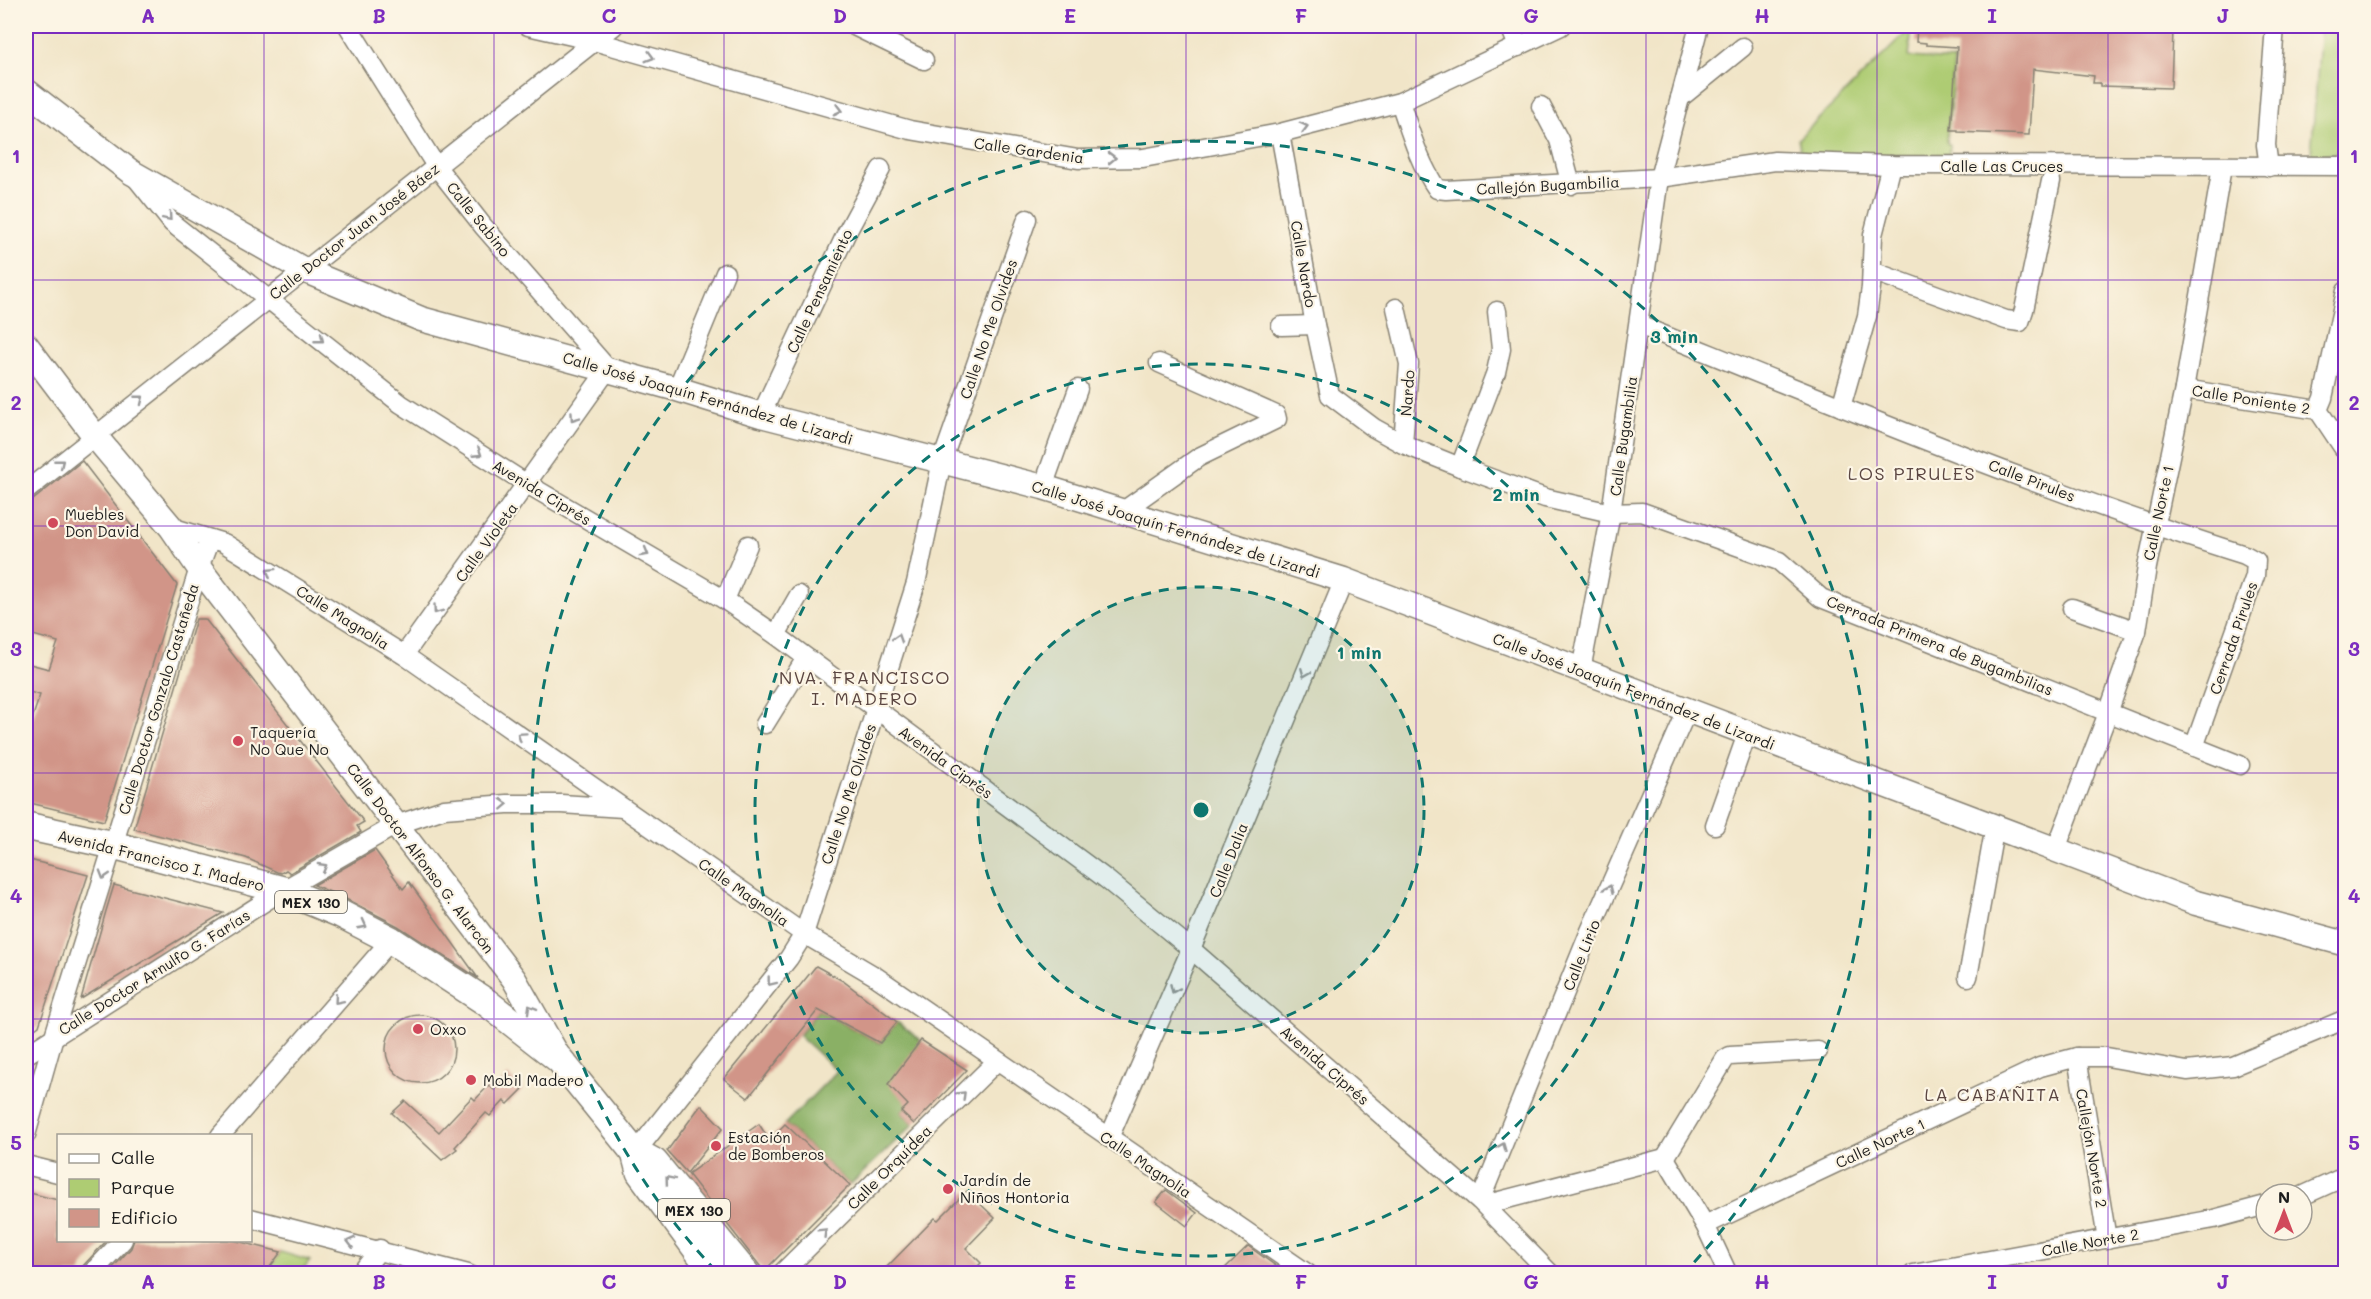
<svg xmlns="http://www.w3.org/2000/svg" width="2371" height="1299" font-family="Mali,sans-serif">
	<rect width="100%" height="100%" fill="#fcf5e5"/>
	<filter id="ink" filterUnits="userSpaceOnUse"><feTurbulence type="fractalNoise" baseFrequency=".0167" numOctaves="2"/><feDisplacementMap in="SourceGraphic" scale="12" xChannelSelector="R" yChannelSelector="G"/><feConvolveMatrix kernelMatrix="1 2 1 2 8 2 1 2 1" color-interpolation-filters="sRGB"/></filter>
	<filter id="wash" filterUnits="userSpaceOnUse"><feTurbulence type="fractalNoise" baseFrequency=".008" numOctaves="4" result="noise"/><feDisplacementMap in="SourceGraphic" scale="24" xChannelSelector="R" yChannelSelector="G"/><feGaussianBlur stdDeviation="1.35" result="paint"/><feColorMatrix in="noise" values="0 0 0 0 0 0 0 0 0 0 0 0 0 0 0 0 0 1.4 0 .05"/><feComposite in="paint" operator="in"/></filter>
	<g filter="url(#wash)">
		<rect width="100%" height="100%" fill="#f1e5c8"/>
		<g fill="#aecc73" stroke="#657448" stroke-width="1.5">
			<path d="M2321 26H2345V153L2311 155Z"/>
			<path d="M1912 27 1909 57 1954 60 1947 143 1950 145 1949 160 1802 157 1798 139Z"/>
			<path d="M281 1252 310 1261 300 1273 265 1274Z"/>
		</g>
		<path fill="#8ab065" stroke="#536640" stroke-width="1.5" d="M818 1010 880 1043 897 1022 921 1040 908 1105 901 1112 914 1124 850 1185 785 1124 837 1071 799 1036Z"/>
		<g id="blocks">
			<g fill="#d19588">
				<path d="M1917 26H1985L2052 30V26L2163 27V29L2173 30 2171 88 2100 86V83H2093L2094 76 2033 69 2029 135 1958 132V130H1951L1957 47 1926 45V43L1916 42Z"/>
				<path d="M82 461 177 585 104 821 26 802V724L30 725 40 695 26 691V663L49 669 58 642 26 633V502L33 500Z"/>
				<path d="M196 619H205L364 822 357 826 361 832 290 873 286 870 281 873 277 872 246 858 134 829Z"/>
				<path d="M375 850 403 889 409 882 478 978 398 926 346 899 314 885Z"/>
				<path d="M26 859 88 875 39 1026 26 1035Z"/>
				<path d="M114 885 223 913 81 999 106 911Z"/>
				<path d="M816 966 843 981 897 1022 880 1043 818 1010 748 1098 724 1079Z"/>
				<circle cx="420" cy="1049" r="34"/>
				<path d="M921 1040 967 1070 914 1124 901 1112 908 1105 888 1084Z"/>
				<path d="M508 1075 523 1089 508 1104 504 1101 490 1116 486 1113 455 1147 457 1149 442 1160 392 1113 405 1101 439 1132 472 1097 475 1100 489 1085 494 1090Z"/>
				<path d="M701 1105 723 1128 687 1173 667 1151Z"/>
				<path d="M759 1124 769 1140 785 1124 850 1185 764 1271 688 1174Z"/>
				<path d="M1166 1190 1197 1213 1187 1226 1156 1202Z"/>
				<path d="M967 1191 995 1218 966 1248 981 1263 970 1274H880L935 1218 938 1220Z"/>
				<path d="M26 1192 58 1200V1240H107L83 1266 80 1274H26Z"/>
				<path d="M134 1240H233L281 1252 265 1274H107L131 1248Z"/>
				<path d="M1248 1246 1287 1274H1219Z"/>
			</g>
		</g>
	</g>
	<g filter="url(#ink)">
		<use href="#blocks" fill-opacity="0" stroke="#868072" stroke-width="1.5"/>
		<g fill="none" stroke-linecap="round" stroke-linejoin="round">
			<g stroke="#868072" stroke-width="21">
				<g id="street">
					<path d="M348 26 436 166 483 226 608 369 404 655"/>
					<path d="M528 26 594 41 910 130 1078 159 1143 158 1280 133 1400 102 1561 26"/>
					<path d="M854 26 924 60"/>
					<path d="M1510 26 1518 47"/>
					<path d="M1680 98 1743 47"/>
					<path d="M1400 102C1410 131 1419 163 1437 189L1446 190 1659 178 1775 161 1891 165 2346 166"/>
					<path d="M1541 106 1559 140 1571 185"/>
					<path d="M1280 133 1315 325 1330 395 1374 428 1403 444 1460 467 1545 498 1611 513 1642 512 1779 561 1821 598 2240 765"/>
					<path d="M2269 167 2266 145 2275 26"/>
					<path d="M136 178 172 223 401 404 527 484 725 600 776 635 1106 879 1191 949 1480 1201 1551 1274"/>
					<path d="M1872 271 2006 320 2020 322 2024 310 2051 181"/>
					<path d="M1396 308 1409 364 1403 444"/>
					<path d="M1639 325C1839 406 2039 490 2245 555L2256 561 2255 576 2194 747"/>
					<path d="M1281 326 1315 325"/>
					<path d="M677 389 725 273"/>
					<path d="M2184 389 2318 410"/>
					<path d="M1841 407 1867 316 1871 287 1873 235 1891 165"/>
					<path d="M2318 410 2323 398 2346 291"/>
					<path d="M2318 410 2346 452"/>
					<path d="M761 415 846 234 881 169"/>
					<path d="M1460 467 1496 372 1501 349 1497 311"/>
					<path d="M1043 487 1078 389"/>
					<path d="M26 491 614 26"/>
					<path d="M1123 511 1199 457 1277 419 1276 415 1159 363"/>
					<path d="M171 527 224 543 404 655 804 934 875 976 1308 1274"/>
					<path d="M725 600 748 545"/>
					<path d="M2072 608 2137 631"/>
					<path d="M776 635 799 595"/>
					<path d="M1581 670 1611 513 1659 178 1699 26"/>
					<path d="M765 724 806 658"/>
					<path d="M1715 825 1747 734"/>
					<path d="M2056 849 2108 713 2137 631 2147 567 2184 389 2222 167"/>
					<path d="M1968 977 1995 826"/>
					<path d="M26 1055 283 890 396 825 444 809 507 804H561L623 808"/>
					<path d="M2077 1057 2107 1239"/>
					<path d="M26 1135 54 1036 199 568 210 539"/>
					<path d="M220 1136 391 940"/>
					<path d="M1109 1138 1191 949 1344 580"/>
					<path d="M635 1153 789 958 804 934 916 583 942 461 1027 219"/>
					<path d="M1665 1158 1725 1059 1730 1056 1818 1051"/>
					<path d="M1665 1158 1705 1225 1728 1274"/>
					<path d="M26 1165 58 1173"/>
					<path d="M2302 1196 2346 1176"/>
					<path d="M1480 1201 1590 931 1687 711"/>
					<path d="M1484 1205 1665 1158"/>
					<path d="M250 1218 468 1274"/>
					<path d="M1705 1225 2040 1067 2077 1057H2107L2187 1071 2233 1066 2346 1019"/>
					<path d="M91 1274 123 1240"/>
					<path d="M360 1274 380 1249"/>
					<path d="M781 1274 997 1061"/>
					<path d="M1913 1274 2214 1219 2266 1205"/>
				</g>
			</g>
			<g stroke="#868072" stroke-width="27">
				<g id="secondary">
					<path d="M26 91 131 172 306 271 421 319 677 389 761 415 1043 487 1344 580 2196 903 2346 944"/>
					<path d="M26 345 94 435 171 527 199 568 514 979 559 1058"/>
				</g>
			</g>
			<g stroke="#868072" stroke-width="30">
				<g id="primary">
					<path d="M26 826 113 845 283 890 339 913 391 940 486 1002 560 1060 635 1153 640 1172 715 1274"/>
					<path d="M645 1157 654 1162 746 1274"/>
				</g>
			</g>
			<use href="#street" stroke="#fff" stroke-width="18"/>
			<use href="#secondary" stroke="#fff" stroke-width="24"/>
			<use href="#primary" stroke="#fff" stroke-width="27"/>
		</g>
		<defs><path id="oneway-chevron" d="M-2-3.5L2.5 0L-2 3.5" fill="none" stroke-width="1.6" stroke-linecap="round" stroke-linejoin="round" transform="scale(1.5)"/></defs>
		<g stroke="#999">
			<use href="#oneway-chevron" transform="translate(650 57) rotate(16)"/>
			<use href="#oneway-chevron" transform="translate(838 110) rotate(15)"/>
			<use href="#oneway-chevron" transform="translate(1304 127) rotate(-15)"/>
			<use href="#oneway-chevron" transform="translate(1112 158) rotate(-1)"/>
			<use href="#oneway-chevron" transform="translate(168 217) rotate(49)"/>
			<use href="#oneway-chevron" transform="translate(320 339) rotate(38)"/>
			<use href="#oneway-chevron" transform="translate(140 399) rotate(-38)"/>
			<use href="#oneway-chevron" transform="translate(574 417) rotate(125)"/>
			<use href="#oneway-chevron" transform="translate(478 453) rotate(33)"/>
			<use href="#oneway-chevron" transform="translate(60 463) rotate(-39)"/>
			<use href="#oneway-chevron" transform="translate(645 553) rotate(30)"/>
			<use href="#oneway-chevron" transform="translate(270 572) rotate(-148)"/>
			<use href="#oneway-chevron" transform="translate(437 610) rotate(126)"/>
			<use href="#oneway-chevron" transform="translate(898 638) rotate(-72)"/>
			<use href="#oneway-chevron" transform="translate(1305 673) rotate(112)"/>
			<use href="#oneway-chevron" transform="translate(521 736) rotate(-145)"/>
			<use href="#oneway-chevron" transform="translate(504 804) rotate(-3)"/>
			<use href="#oneway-chevron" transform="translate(323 867) rotate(-30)"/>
			<use href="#oneway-chevron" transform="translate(104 875) rotate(107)"/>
			<use href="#oneway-chevron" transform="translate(1609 889) rotate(-66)"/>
			<use href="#oneway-chevron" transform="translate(363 925) rotate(28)"/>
			<use href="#oneway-chevron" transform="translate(771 982) rotate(128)"/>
			<use href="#oneway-chevron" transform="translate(1174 989) rotate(114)"/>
			<use href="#oneway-chevron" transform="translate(338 1000) rotate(131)"/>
			<use href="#oneway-chevron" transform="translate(531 1009) rotate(-120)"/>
			<use href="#oneway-chevron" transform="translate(962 1095) rotate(-45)"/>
			<use href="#oneway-chevron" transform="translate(1502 1147) rotate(-68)"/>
			<use href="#oneway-chevron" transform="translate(669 1180) rotate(-130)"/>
			<use href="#oneway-chevron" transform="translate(823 1232) rotate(-45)"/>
			<use href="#oneway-chevron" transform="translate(351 1242) rotate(-166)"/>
		</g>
	</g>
	<path fill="none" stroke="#7b2cbf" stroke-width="1.5" stroke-opacity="0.55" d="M264 26V1274M494 26V1274M724 26V1274M955 26V1274M1186 26V1274M1416 26V1274M1646 26V1274M1877 26V1274M2108 26V1274M26 280H2346M26 526H2346M26 773H2346M26 1019H2346"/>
	<circle cx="1201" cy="810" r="223" fill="#0f766e" fill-opacity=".12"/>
	<g fill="none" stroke="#0f766e" stroke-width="3" stroke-dasharray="10 8">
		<circle cx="1201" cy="810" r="223"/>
		<circle cx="1201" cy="810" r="446"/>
		<path d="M716 1271A669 669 0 1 1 1686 1271"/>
	</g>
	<g fill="#d1495b" stroke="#fcf5e5" stroke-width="2">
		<circle cx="53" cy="523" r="6"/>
		<circle cx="238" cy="741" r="6"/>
		<circle cx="418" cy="1029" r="6"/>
		<circle cx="471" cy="1080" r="6"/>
		<circle cx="716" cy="1146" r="6"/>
		<circle cx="948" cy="1189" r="6"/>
	</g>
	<g text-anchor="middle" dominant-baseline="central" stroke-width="4.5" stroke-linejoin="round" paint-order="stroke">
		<g fill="#fcf5e5" stroke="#5f5d58" stroke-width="1.5">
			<rect x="275" y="891" width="72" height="22" rx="4.5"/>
			<rect x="658" y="1199" width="72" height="22" rx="4.5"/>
		</g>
		<g font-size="14" font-weight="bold" fill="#1c1c1c">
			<text x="311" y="902">MEX 130</text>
			<text x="694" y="1210">MEX 130</text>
		</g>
		<g font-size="15" fill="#1c1c1c" stroke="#fcf5e5">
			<text transform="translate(1029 150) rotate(8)">Calle Gardenia</text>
			<text x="2002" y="166">Calle Las Cruces</text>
			<text transform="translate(1548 185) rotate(-3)">Callejón Bugambilia</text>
			<text transform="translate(479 219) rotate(51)">Calle Sabino</text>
			<text transform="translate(354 231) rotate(-38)">Calle Doctor Juan José Báez</text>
			<text transform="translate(1304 264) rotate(80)">Calle Nardo</text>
			<text transform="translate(819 291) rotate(-65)">Calle Pensamiento</text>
			<text transform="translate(988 329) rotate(-71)">Calle No Me Olvides</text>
			<text transform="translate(1407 393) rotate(-86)">Nardo</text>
			<text transform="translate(708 398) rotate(16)">Calle José Joaquín Fernández de Lizardi</text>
			<text transform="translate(2251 399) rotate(9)">Calle Poniente 2</text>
			<text transform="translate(1623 436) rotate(-82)">Calle Bugambilia</text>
			<text transform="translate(2032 480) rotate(21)">Calle Pirules</text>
			<text transform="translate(542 492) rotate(31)">Avenida Ciprés</text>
			<text transform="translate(2158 513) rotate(-78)">Calle Norte 1</text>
			<text transform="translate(1176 529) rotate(17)">Calle José Joaquín Fernández de Lizardi</text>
			<text transform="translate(486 542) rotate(-54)">Calle Violeta</text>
			<text transform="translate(343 617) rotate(32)">Calle Magnolia</text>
			<text transform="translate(2233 638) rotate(-71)">Cerrada Pirules</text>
			<text transform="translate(1940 645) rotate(22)">Cerrada Primera de Bugambilias</text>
			<text transform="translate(1634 691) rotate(21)">Calle José Joaquín Fernández de Lizardi</text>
			<text transform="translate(158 699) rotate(-73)">Calle Doctor Gonzalo Castañeda</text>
			<text transform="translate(946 762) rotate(36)">Avenida Ciprés</text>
			<text transform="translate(848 794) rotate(-72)">Calle No Me Olvides</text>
			<text transform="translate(421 858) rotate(53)">Calle Doctor Alfonso G. Alarcón</text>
			<text transform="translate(161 860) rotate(14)">Avenida Francisco I. Madero</text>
			<text transform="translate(1228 860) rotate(-68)">Calle Dalia</text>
			<text transform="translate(744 892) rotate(35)">Calle Magnolia</text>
			<text transform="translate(1581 955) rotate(-68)">Calle Lirio</text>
			<text transform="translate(154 972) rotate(-32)">Calle Doctor Arnulfo G. Farías</text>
			<text transform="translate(1325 1065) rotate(41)">Avenida Ciprés</text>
			<text transform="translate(1880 1143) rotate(-25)">Calle Norte 1</text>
			<text transform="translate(2092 1148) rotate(80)">Callejón Norte 2</text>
			<text transform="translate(1146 1164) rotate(34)">Calle Magnolia</text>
			<text transform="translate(889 1167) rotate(-45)">Calle Orquídea</text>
			<text transform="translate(2090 1242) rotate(-10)">Calle Norte 2</text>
		</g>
		<g font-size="15" fill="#1c1c1c" stroke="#fcf5e5" text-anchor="start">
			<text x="65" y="514">Muebles<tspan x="65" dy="17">Don David</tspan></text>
			<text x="250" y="732">Taquería<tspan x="250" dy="17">No Que No</tspan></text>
			<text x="430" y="1029">Oxxo</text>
			<text x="483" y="1080">Mobil Madero</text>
			<text x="728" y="1137">Estación<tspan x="728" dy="17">de Bomberos</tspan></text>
			<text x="960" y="1180">Jardín de<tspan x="960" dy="17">Niños Hontoria</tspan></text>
		</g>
		<g font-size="18" letter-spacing="1.5" fill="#5b4642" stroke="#fcf5e5">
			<text x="1912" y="473">LOS PIRULES</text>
			<text x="865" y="677">NVA. FRANCISCO<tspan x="865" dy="21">I. MADERO</tspan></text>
			<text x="1993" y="1094">LA CABAÑITA</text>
		</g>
	</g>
	<circle cx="1201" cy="810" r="9" fill="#0f766e" stroke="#fcf5e5" stroke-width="3"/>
	<g font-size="18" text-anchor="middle" font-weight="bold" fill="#0f766e" stroke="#fcf5e5" stroke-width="4.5" stroke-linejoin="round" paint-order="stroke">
		<text x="1674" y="343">3 min</text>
		<text x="1516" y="501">2 min</text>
		<text x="1359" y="659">1 min</text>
	</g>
	<rect width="2371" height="1299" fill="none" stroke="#fcf5e5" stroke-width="66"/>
	<rect x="57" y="1134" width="195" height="108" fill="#fcf5e5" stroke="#a29e95" stroke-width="1.5"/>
	<rect x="69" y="1154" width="30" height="9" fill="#ffffff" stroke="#a29e95" stroke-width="1.5"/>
	<text x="111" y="1164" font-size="18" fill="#1c1c1c">Calle</text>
	<rect x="69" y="1179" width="30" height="18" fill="#aecc73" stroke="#a29e95" stroke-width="1.5"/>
	<text x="111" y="1194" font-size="18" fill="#1c1c1c">Parque</text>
	<rect x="69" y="1209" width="30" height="18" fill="#d19588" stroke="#a29e95" stroke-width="1.5"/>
	<text x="111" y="1224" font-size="18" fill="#1c1c1c">Edificio</text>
	<g transform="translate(2284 1212)"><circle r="28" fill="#fcf5e5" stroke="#a29e95" stroke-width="1.5"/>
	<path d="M0-4.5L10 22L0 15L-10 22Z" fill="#d1495b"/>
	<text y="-9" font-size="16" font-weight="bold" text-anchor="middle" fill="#1c1c1c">N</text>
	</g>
	<rect x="33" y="33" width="2305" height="1233" fill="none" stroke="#7b2cbf" stroke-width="2"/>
	<g font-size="20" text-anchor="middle" font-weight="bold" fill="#7b2cbf">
		<text x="148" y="23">A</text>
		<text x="379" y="23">B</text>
		<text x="609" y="23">C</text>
		<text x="840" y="23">D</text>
		<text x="1070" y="23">E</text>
		<text x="1301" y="23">F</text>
		<text x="1531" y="23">G</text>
		<text x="1762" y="23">H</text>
		<text x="1992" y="23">I</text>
		<text x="2223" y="23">J</text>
		<text x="16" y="163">1</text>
		<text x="2354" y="163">1</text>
		<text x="16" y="410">2</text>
		<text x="2354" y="410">2</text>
		<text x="16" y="656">3</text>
		<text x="2354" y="656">3</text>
		<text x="16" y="903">4</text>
		<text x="2354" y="903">4</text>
		<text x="16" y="1150">5</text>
		<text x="2354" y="1150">5</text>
		<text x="148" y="1289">A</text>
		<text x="379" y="1289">B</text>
		<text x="609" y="1289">C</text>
		<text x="840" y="1289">D</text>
		<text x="1070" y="1289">E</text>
		<text x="1301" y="1289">F</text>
		<text x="1531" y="1289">G</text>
		<text x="1762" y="1289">H</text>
		<text x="1992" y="1289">I</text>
		<text x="2223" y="1289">J</text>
	</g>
</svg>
